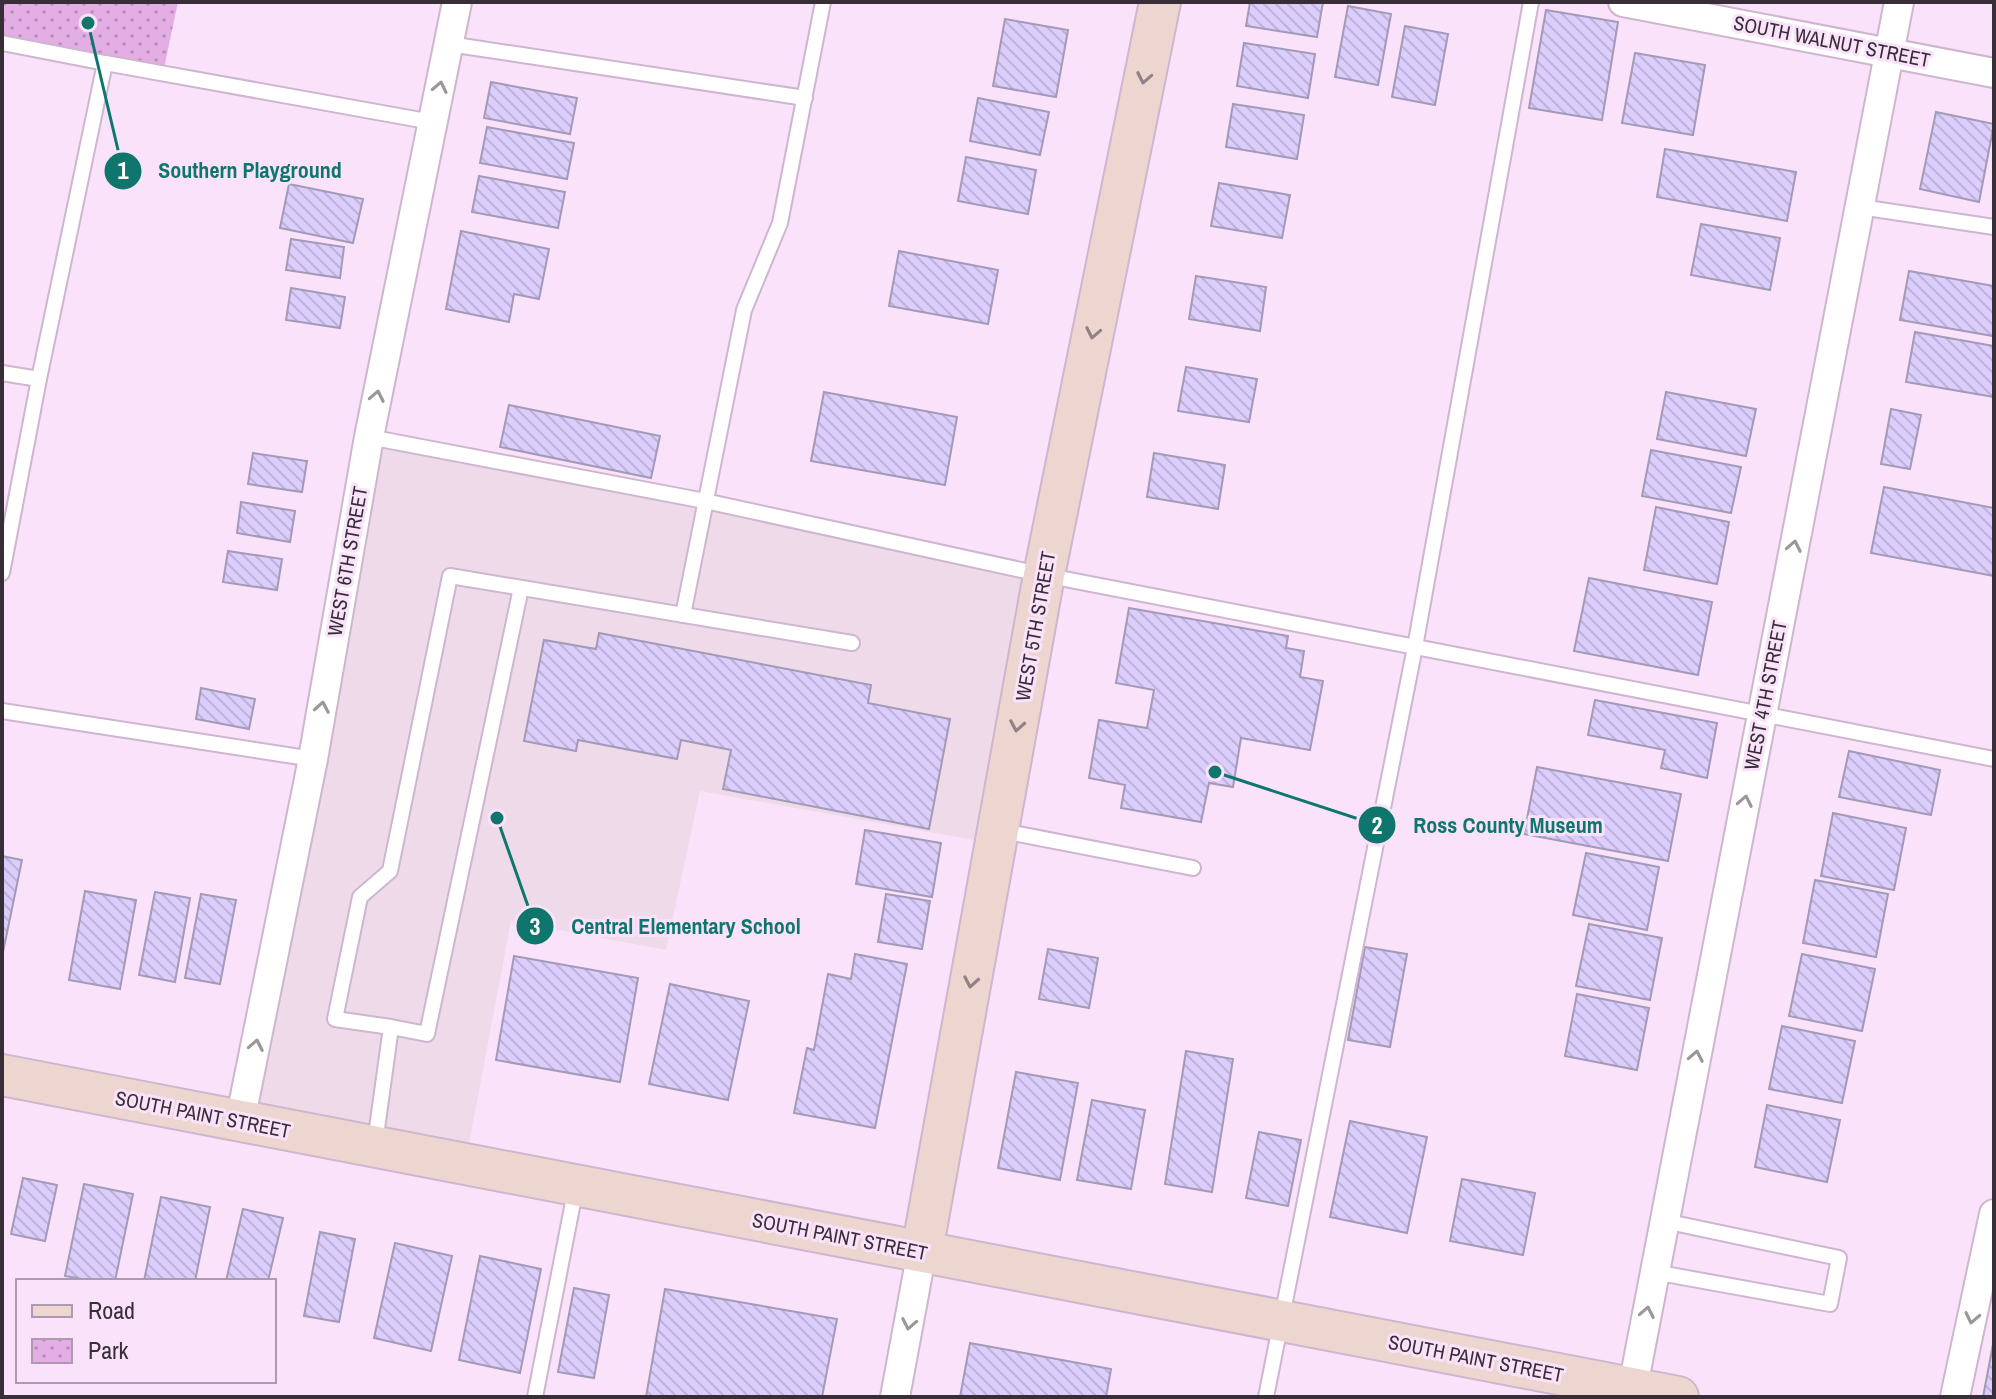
<svg xmlns="http://www.w3.org/2000/svg" width="1996" height="1399" font-family="'Archivo Narrow',sans-serif">
	<defs>
		<pattern id="park-dots" width="8" height="8" patternUnits="userSpaceOnUse" patternTransform="scale(2)"><rect width="8" height="8" fill="#e3aee4"/><path d="M2 2h.1M6 6h.1" fill="none" stroke="#b98eba" stroke-width="1.8" stroke-linecap="round"/></pattern>
		<pattern id="building-back-hatch" width="6" height="6" patternUnits="userSpaceOnUse" patternTransform="scale(2)"><rect width="6" height="6" fill="#dbcdfc"/><path d="M-1 5l2 2M0 0l6 6M5-1l2 2" fill="none" stroke="#bdb0d9"/></pattern>
	</defs>
	<rect width="100%" height="100%" fill="#fbe2fb"/>
	<path fill="#efdae9" d="M369 437 1044 575 996 844 700 791 666 950 511 921 465 1165 240 1121Z"/>
	<path fill="url(#park-dots)" d="M2 2H178L163 73 2 43Z"/>
	<g fill="url(#building-back-hatch)" stroke="#a29ab6" stroke-width="2">
		<path d="M1250 2H1323L1317 37 1246 26Z"/>
		<path d="M1348 6 1391 14 1378 85 1335 77Z"/>
		<path d="M1546 10 1618 22 1602 120 1529 108Z"/>
		<path d="M1005 19 1068 30 1056 97 993 86Z"/>
		<path d="M1405 26 1448 34 1435 105 1392 97Z"/>
		<path d="M1244 43 1315 54 1308 98 1237 86Z"/>
		<path d="M1635 53 1705 65 1693 135 1622 123Z"/>
		<path d="M491 82 577 98 570 134 484 118Z"/>
		<path d="M978 98 1049 112 1040 155 970 141Z"/>
		<path d="M1233 104 1304 115 1297 159 1226 147Z"/>
		<path d="M1936 112 1994 124 1979 202 1920 189Z"/>
		<path d="M487 127 574 143 567 179 480 163Z"/>
		<path d="M1665 149 1796 172 1787 221 1657 197Z"/>
		<path d="M966 157 1036 170 1028 214 958 201Z"/>
		<path d="M479 176 565 192 558 228 472 212Z"/>
		<path d="M1219 183 1290 195 1282 238 1211 226Z"/>
		<path d="M289 184 363 199 353 243 280 228Z"/>
		<path d="M1701 224 1780 238 1770 290 1691 275Z"/>
		<path d="M461 231 549 249 539 299 514 294 509 322 446 309Z"/>
		<path d="M291 239 344 247 340 278 286 270Z"/>
		<path d="M899 251 998 270 988 324 889 306Z"/>
		<path d="M1909 271 1994 286 1993 336 1900 320Z"/>
		<path d="M1196 276 1266 287 1260 331 1189 319Z"/>
		<path d="M291 288 345 297 340 328 286 320Z"/>
		<path d="M1915 332 1994 346V397L1906 382Z"/>
		<path d="M1186 367 1257 379 1249 422 1178 411Z"/>
		<path d="M824 392 957 417 945 485 811 461Z"/>
		<path d="M1666 392 1756 409 1746 456 1657 439Z"/>
		<path d="M509 405 660 436 651 478 500 447Z"/>
		<path d="M1891 409 1921 415 1910 469 1881 464Z"/>
		<path d="M1651 450 1741 467 1731 513 1642 496Z"/>
		<path d="M253 453 307 461 302 492 248 484Z"/>
		<path d="M1154 453 1225 465 1218 509 1147 497Z"/>
		<path d="M1884 487 1994 508V576L1871 553Z"/>
		<path d="M241 502 295 511 290 542 237 533Z"/>
		<path d="M1656 507 1729 522 1717 584 1644 570Z"/>
		<path d="M228 551 282 559 277 590 223 582Z"/>
		<path d="M1589 578 1712 602 1698 675 1574 651Z"/>
		<path d="M1129 608 1288 636 1286 648 1304 651 1300 677 1323 681 1310 750 1241 738 1233 787 1209 783 1201 822 1121 808 1125 785 1089 778 1099 720 1147 728 1154 690 1116 683Z"/>
		<path d="M599 633 871 685 868 703 950 719 929 829 723 789 731 750 681 740 677 759 578 740 576 751 524 741 544 640 596 649Z"/>
		<path d="M201 688 255 699 249 729 196 719Z"/>
		<path d="M1595 700 1717 723 1707 778 1661 768 1665 750 1588 735Z"/>
		<path d="M1849 751 1940 770 1931 815 1839 797Z"/>
		<path d="M1537 767 1681 794 1668 861 1524 834Z"/>
		<path d="M1833 813 1906 828 1894 890 1821 876Z"/>
		<path d="M865 830 941 843 932 897 856 884Z"/>
		<path d="M1586 853 1659 867 1647 930 1573 915Z"/>
		<path d="M2 856 22 860 2 957Z"/>
		<path d="M1815 880 1888 894 1876 957 1803 943Z"/>
		<path d="M85 891 136 900 120 989 69 980Z"/>
		<path d="M155 892 190 898 175 982 139 975Z"/>
		<path d="M201 894 236 900 220 984 185 978Z"/>
		<path d="M886 894 930 901 922 949 878 942Z"/>
		<path d="M1589 924 1662 938 1650 1000 1576 986Z"/>
		<path d="M1365 947 1407 954 1390 1047 1348 1040Z"/>
		<path d="M1048 949 1098 958 1089 1008 1039 999Z"/>
		<path d="M855 954 907 964 875 1128 794 1113 807 1048 814 1050 828 974 851 979Z"/>
		<path d="M1802 954 1875 969 1862 1031 1789 1016Z"/>
		<path d="M514 956 638 978 620 1082 496 1060Z"/>
		<path d="M670 984 749 1001 728 1100 649 1084Z"/>
		<path d="M1577 994 1649 1008 1637 1070 1565 1056Z"/>
		<path d="M1782 1026 1855 1041 1842 1103 1769 1089Z"/>
		<path d="M1186 1051 1233 1059 1212 1192 1165 1184Z"/>
		<path d="M1016 1072 1078 1083 1060 1180 998 1168Z"/>
		<path d="M1092 1100 1145 1110 1131 1189 1077 1180Z"/>
		<path d="M1767 1105 1840 1120 1827 1182 1755 1167Z"/>
		<path d="M1350 1121 1427 1137 1407 1233 1330 1217Z"/>
		<path d="M1259 1132 1301 1140 1288 1206 1246 1198Z"/>
		<path d="M23 1178 57 1185 45 1241 11 1234Z"/>
		<path d="M1462 1179 1535 1193 1523 1255 1450 1241Z"/>
		<path d="M84 1184 133 1194 115 1281H93L65 1276Z"/>
		<path d="M161 1197 210 1207 195 1281H144Z"/>
		<path d="M243 1209 283 1218 268 1281H226Z"/>
		<path d="M320 1232 355 1239 339 1322 304 1316Z"/>
		<path d="M395 1243 452 1256 431 1351 374 1338Z"/>
		<path d="M480 1256 541 1269 520 1373 459 1360Z"/>
		<path d="M574 1288 609 1295 594 1378 558 1372Z"/>
		<path d="M665 1289 837 1319 822 1397H646Z"/>
		<path d="M1994 1339V1397H1983Z"/>
		<path d="M970 1343 1111 1369 1106 1397H960Z"/>
	</g>
	<g fill="none" stroke-linecap="round" stroke-linejoin="round">
		<g stroke="#ceb6ce" stroke-width="18">
			<g id="lane">
				<path d="M2 43 105 63"/>
				<path d="M449 44 805 98"/>
				<path d="M1860 207 1994 227"/>
				<path d="M2 373 39 379"/>
				<path d="M369 437 705 501 1044 575 1994 759"/>
				<path d="M2 573 39 379 105 63 432 122"/>
				<path d="M683 615 744 310 780 223 823 2"/>
				<path d="M2 711 313 759"/>
				<path d="M998 830 1193 868"/>
				<path d="M391 1027 427 1034 521 588"/>
				<path d="M375 1143 391 1027 335 1019 360 897 390 871 450 576 852 643"/>
				<path d="M1654 1272 1830 1304 1839 1258 1664 1221"/>
				<path d="M535 1397 576 1187"/>
				<path d="M1266 1397 1415 647 1531 2"/>
			</g>
		</g>
		<g stroke="#ceb6ce" stroke-width="32">
			<g id="street">
				<path d="M1623 2 1994 73"/>
				<path d="M240 1121 313 759 369 437 457 2"/>
				<path d="M895 1397 922 1251"/>
				<path d="M1631 1397 1899 2"/>
				<path d="M1955 1397 1994 1214"/>
			</g>
		</g>
		<g stroke="#ceb6ce" stroke-width="44">
			<g id="secondary">
				<path d="M2 1075 1678 1397"/>
				<path d="M922 1251 1044 575 1160 2"/>
			</g>
		</g>
		<use href="#lane" stroke="#fff" stroke-width="14"/>
		<use href="#street" stroke="#fff" stroke-width="28"/>
		<use href="#secondary" stroke="#eed6d0" stroke-width="40"/>
	</g>
	<defs><path id="oneway-chevron" d="M-2-3.5L2.5 0L-2 3.5" fill="none" stroke-width="1.6" stroke-linecap="round" stroke-linejoin="round" transform="scale(2)"/></defs>
	<g stroke="#938284">
		<use href="#oneway-chevron" transform="translate(1144 78) rotate(101)"/>
		<use href="#oneway-chevron" transform="translate(1093 333) rotate(101)"/>
		<use href="#oneway-chevron" transform="translate(1017 726) rotate(100)"/>
		<use href="#oneway-chevron" transform="translate(971 982) rotate(100)"/>
	</g>
	<g stroke="#9c969c">
		<use href="#oneway-chevron" transform="translate(440 87) rotate(-78)"/>
		<use href="#oneway-chevron" transform="translate(377 396) rotate(-79)"/>
		<use href="#oneway-chevron" transform="translate(1794 546) rotate(-79)"/>
		<use href="#oneway-chevron" transform="translate(322 707) rotate(-80)"/>
		<use href="#oneway-chevron" transform="translate(1745 801) rotate(-79)"/>
		<use href="#oneway-chevron" transform="translate(256 1045) rotate(-79)"/>
		<use href="#oneway-chevron" transform="translate(1696 1056) rotate(-79)"/>
		<use href="#oneway-chevron" transform="translate(1647 1312) rotate(-79)"/>
		<use href="#oneway-chevron" transform="translate(1972 1318) rotate(102)"/>
		<use href="#oneway-chevron" transform="translate(909 1324) rotate(101)"/>
	</g>
	<g text-anchor="middle" dominant-baseline="central" stroke-width="6" stroke-linejoin="round" paint-order="stroke">
		<g font-size="20" fill="#382e38" stroke="#fbe2fb">
			<text transform="translate(1832 41) rotate(11)">SOUTH WALNUT STREET</text>
			<text transform="translate(347 561) rotate(-80)">WEST 6TH STREET</text>
			<text transform="translate(1035 626) rotate(-80)">WEST 5TH STREET</text>
			<text transform="translate(1765 695) rotate(-79)">WEST 4TH STREET</text>
			<text transform="translate(203 1114) rotate(11)">SOUTH PAINT STREET</text>
			<text transform="translate(840 1236) rotate(11)">SOUTH PAINT STREET</text>
			<text transform="translate(1476 1358) rotate(11)">SOUTH PAINT STREET</text>
		</g>
	</g>
	<path fill="none" stroke="#0f766e" stroke-width="3" d="M88 23L123 171M1215 772L1377 825M497 818L535 926"/>
	<g fill="#0f766e" stroke="#fbe2fb" stroke-width="3">
		<circle cx="88" cy="23" r="8"/>
		<circle cx="1215" cy="772" r="8"/>
		<circle cx="497" cy="818" r="8"/>
		<circle cx="123" cy="171" r="20"/>
		<circle cx="1377" cy="825" r="20"/>
		<circle cx="535" cy="926" r="20"/>
	</g>
	<g font-size="24" text-anchor="middle" font-weight="bold" fill="#fff">
		<text x="123" y="179">1</text>
		<text x="1377" y="834">2</text>
		<text x="535" y="935">3</text>
	</g>
	<g font-size="22" text-anchor="middle" font-weight="bold" fill="#0f766e" stroke="#fbe2fb" stroke-width="6" stroke-linejoin="round" paint-order="stroke">
		<text x="250" y="178">Southern Playground</text>
		<text x="1508" y="833">Ross County Museum</text>
		<text x="686" y="934">Central Elementary School</text>
	</g>
	<rect width="1996" height="1399" fill="none" stroke="#382e38" stroke-width="8"/>
	<rect x="16" y="1279" width="260" height="104" fill="#fbe2fb" stroke="#ad9aad" stroke-width="2"/>
	<rect x="32" y="1305" width="40" height="12" fill="#eed6d0" stroke="#ad9aad" stroke-width="2"/>
	<text x="88" y="1319" font-size="24" fill="#382e38">Road</text>
	<rect x="32" y="1339" width="40" height="24" fill="url(#park-dots)" stroke="#ad9aad" stroke-width="2"/>
	<text x="88" y="1359" font-size="24" fill="#382e38">Park</text>
</svg>
